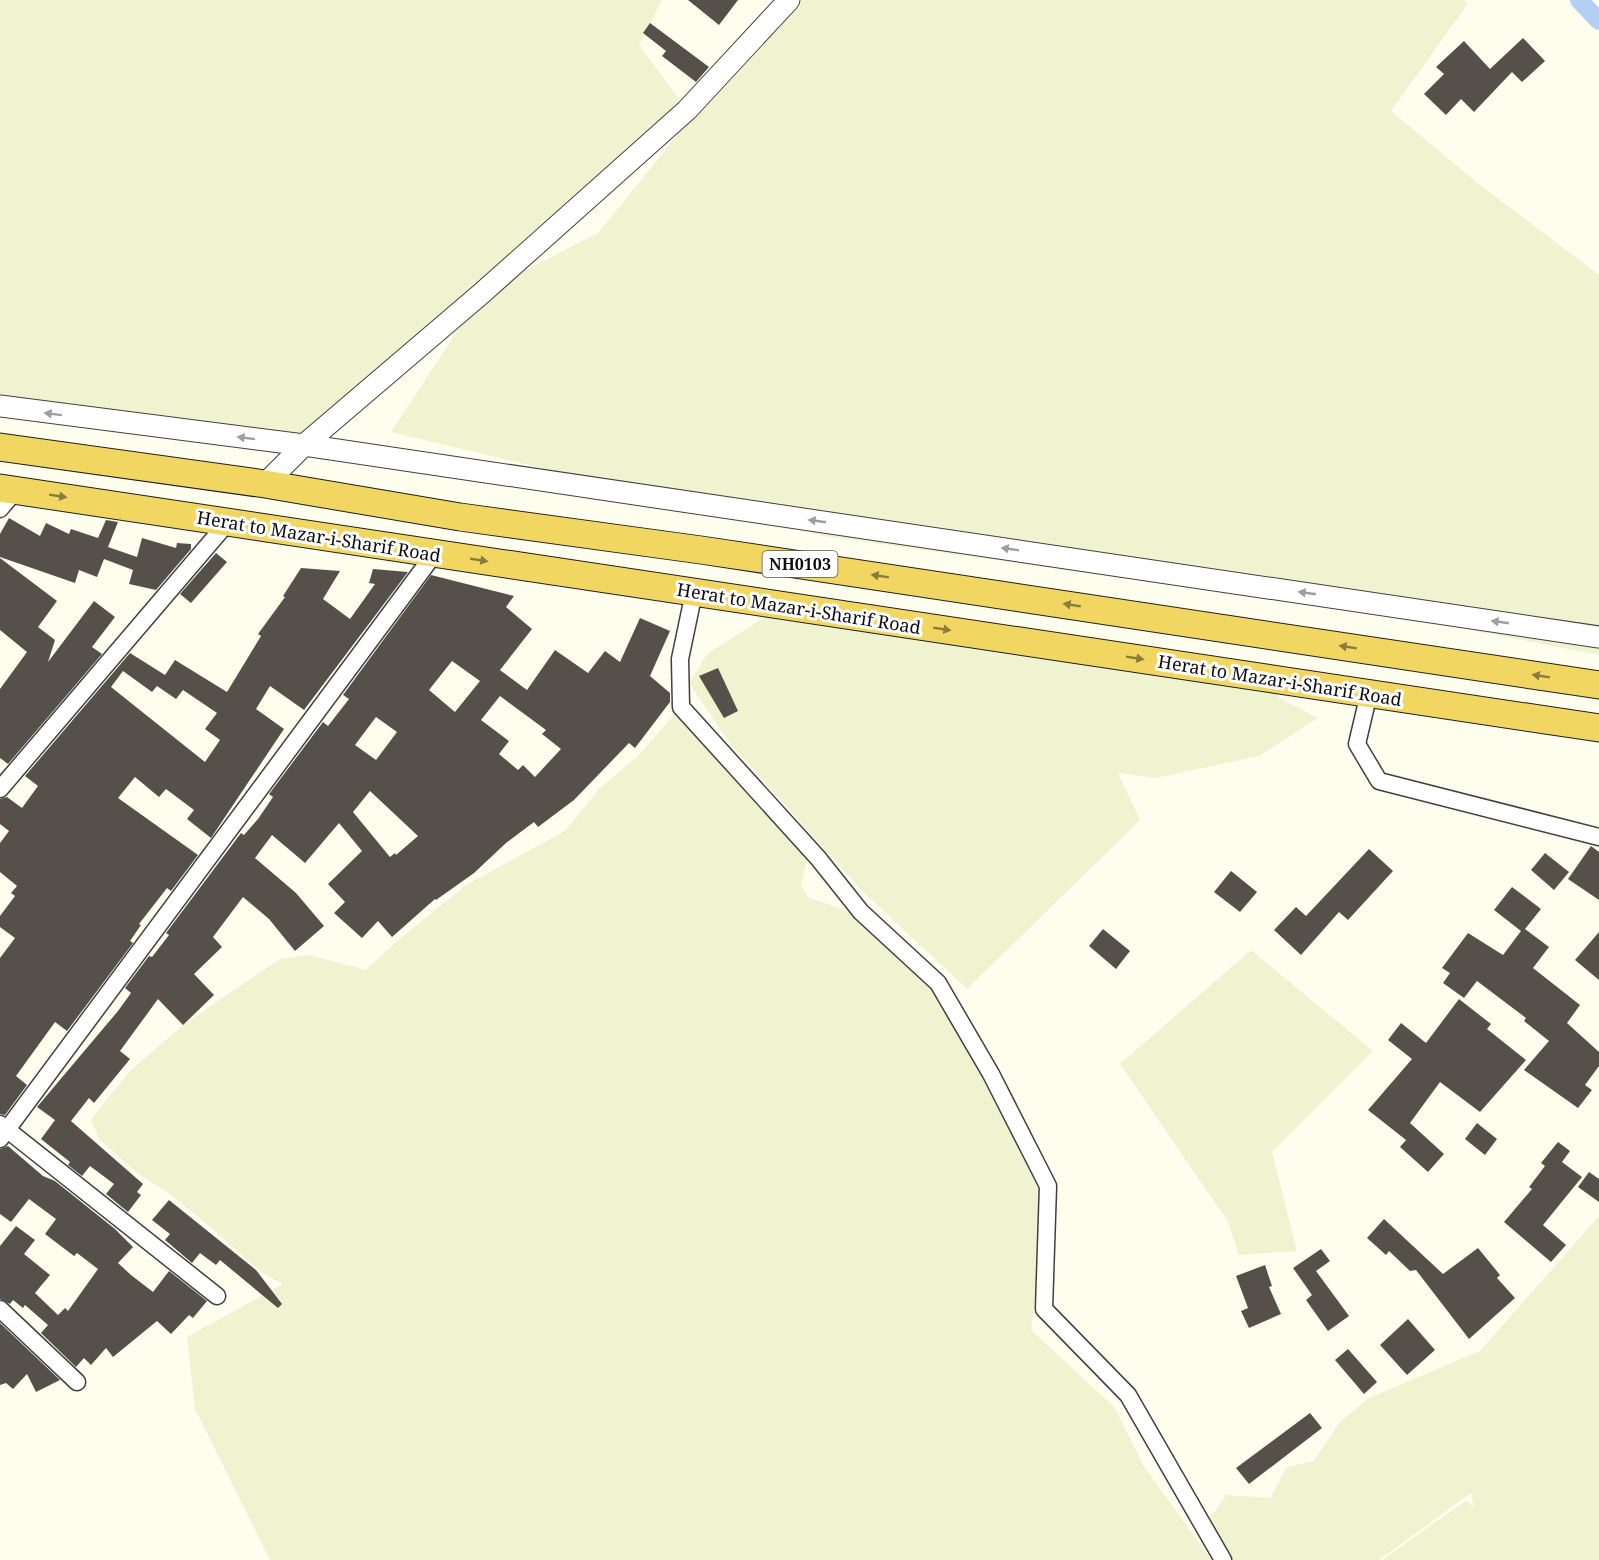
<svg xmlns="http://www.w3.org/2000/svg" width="1599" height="1560" font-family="'Noto Serif',serif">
	<rect width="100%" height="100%" fill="#fefeee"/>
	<g fill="#eff3cf">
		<path d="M0 0H662L639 45 687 110 485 291 598 233 779 10 795 0H1464L1467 5 1391 111 1480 185 1599 275V655L1414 619 824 536 391 432 480 296 321 435 256 440 0 405Z"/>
		<path d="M773 612 1264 667 1279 698 1318 718 1259 756 1156 778 1118 773 1140 820 967 989 861 890 729 742 689 683 708 653Z"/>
		<path d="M681 707 794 832 807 860 801 884 808 897 869 919 938 983 1048 1186 1031 1330 1115 1408 1143 1465 1211 1560H270L195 1409 187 1337 283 1284 262 1273 214 1230 167 1192 136 1172 99 1139 91 1119 130 1071 183 1025 280 959 309 955 366 970 396 942 466 885 565 831 600 788 639 755Z"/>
		<path d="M1251 950 1373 1051 1272 1152 1297 1251 1239 1255 1227 1220 1120 1064Z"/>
		<path d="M1599 1216V1560H1382L1467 1500 1474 1508 1471 1493 1379 1560H1230L1204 1527 1226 1495 1270 1498 1287 1467 1314 1461 1340 1422 1369 1398 1480 1351Z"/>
	</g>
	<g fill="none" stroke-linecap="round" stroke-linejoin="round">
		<path stroke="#b4cff4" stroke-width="18" d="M1579 0 1599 21"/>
	</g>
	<g fill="#55514a" fill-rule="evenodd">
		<path d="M688 0H738L719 25Z"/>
		<path d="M650 23 709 67 696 82 662 56 666 51 643 33Z"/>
		<path d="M1523 38 1545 61 1522 82 1512 72 1474 112 1461 99 1446 115 1424 94 1444 74 1436 67 1464 41 1490 69Z"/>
		<path d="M9 518 40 536 46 523 69 534 71 529 98 538 106 520 118 522 108 547 137 557 142 538 176 548 177 543 191 544V549L156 590 129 584 133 570 104 559 97 577 79 570 75 583 0 557V534Z"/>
		<path d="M216 553 227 562 191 603 180 594Z"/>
		<path d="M0 558 57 601 38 627 55 640 48 662 94 601 115 617 92 647 102 654 8 764 0 758V689L27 652 0 630Z"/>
		<path d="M301 568 340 571 323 599 350 619 375 584 369 583 373 569 408 572 304 710 270 686 256 709 284 729 211 838 187 819 194 810 166 789 159 797 135 777 118 798 198 855 171 891 167 888 139 924 141 925 130 941 133 943 67 1031 55 1022 16 1076 27 1085 5 1115 0 1114V958L15 938 0 927V916L15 896 11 893 17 886 0 872V843L9 831 0 824V799L7 797 22 808 38 786 25 776 130 653 165 675 175 660 227 692 261 636 258 634 285 597 283 596ZM123 671 152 692 157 686 176 699 183 690 217 713 205 729 220 740 205 762 111 687Z"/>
		<path d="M431 575 514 596 506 607 532 629 500 670 527 690 555 650 588 673 605 651 620 662 640 618 670 631 650 676 670 693V702L635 748 629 743 574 800 538 827 534 822 506 843 474 873 436 900 435 899 392 937 378 921 362 938 334 913 345 902 328 884 362 851 339 823 305 863 272 835 255 858 296 893 324 926 295 951 269 919 243 897 213 937 222 947 194 974 214 995 183 1025 158 999 120 1051 130 1059 94 1103 89 1098 71 1121 143 1184 137 1192 141 1195 128 1212 106 1194 114 1184 90 1166 82 1176 68 1165 70 1162 41 1139 55 1120 37 1107 118 1011 131 993 125 988 149 956 152 957 169 935 166 933 241 833 244 835 258 819 273 797 269 794 323 722 328 726 349 699 343 695ZM452 661 480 681 455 712 429 690ZM500 696 546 730 542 734 561 749 535 777 523 765 518 770 499 754 509 741 481 720ZM376 717 397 732 376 760 355 745ZM370 791 418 836 396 855 395 853 390 857 353 812Z"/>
		<path d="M718 668 738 711 724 718 699 676Z"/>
		<path d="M1591 846 1599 852V900L1568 879Z"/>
		<path d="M1369 849 1393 871 1348 920 1339 912 1301 955 1274 930 1296 907 1306 916Z"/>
		<path d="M1545 853 1569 872 1554 890 1531 870Z"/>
		<path d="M1231 871 1257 892 1240 912 1214 892Z"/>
		<path d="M1512 887 1541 909 1525 929 1549 947 1533 968 1580 1005 1567 1023 1599 1052V1066L1585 1085 1592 1090 1578 1108 1524 1070 1549 1041 1524 1021 1526 1018 1477 981 1464 998 1443 983 1450 973 1442 968 1468 933 1503 955 1521 931 1494 910Z"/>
		<path d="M1103 929 1130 951 1116 969 1089 946Z"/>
		<path d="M1599 932V980L1575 960Z"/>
		<path d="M1459 999 1491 1024 1487 1029 1526 1060 1480 1112 1440 1082 1410 1123 1444 1154 1428 1172 1400 1147 1406 1140 1368 1110 1412 1059 1388 1040 1401 1023 1426 1043Z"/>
		<path d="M1477 1123 1497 1139 1485 1155 1465 1139Z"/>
		<path d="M1558 1142 1570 1151 1562 1162 1582 1177 1543 1225 1566 1245 1551 1262 1504 1222 1532 1189 1529 1187 1545 1166 1541 1163Z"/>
		<path d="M8 1146 43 1176 55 1181 115 1229 133 1247 118 1263 131 1275 153 1292 169 1271 207 1301 193 1318 189 1315 171 1334 157 1321 113 1357 106 1348 91 1365 84 1358 76 1367 41 1333 48 1325 25 1305 23 1308 13 1300 10 1304 0 1299V1246L16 1226 35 1240 24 1254 50 1275 35 1293 58 1315 65 1308 68 1311 98 1269 77 1253 74 1256 45 1234 56 1219 29 1199 11 1222 0 1214V1149Z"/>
		<path d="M1589 1172 1599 1179V1202L1578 1187Z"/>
		<path d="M169 1200 256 1270 282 1304 278 1308 220 1260 216 1265 200 1253 192 1263 165 1240 170 1234 152 1220Z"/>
		<path d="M1384 1219 1443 1274 1478 1248 1500 1275 1497 1278 1515 1298 1469 1339 1416 1270 1410 1271 1389 1251 1386 1255 1367 1238Z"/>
		<path d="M1321 1249 1330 1261 1316 1271 1349 1316 1328 1331 1306 1300 1312 1295 1293 1268Z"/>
		<path d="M1265 1265 1272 1286 1269 1287 1281 1314 1249 1328 1241 1311 1248 1308 1236 1276Z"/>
		<path d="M1408 1319 1435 1350 1407 1375 1380 1345Z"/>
		<path d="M0 1323 60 1380 36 1392 27 1374 13 1389 6 1383 0 1385Z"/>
		<path d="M1348 1349 1377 1382 1364 1394 1335 1360Z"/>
		<path d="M1310 1413 1322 1428 1249 1484 1236 1468Z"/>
	</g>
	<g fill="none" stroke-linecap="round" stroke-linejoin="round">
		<g stroke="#404040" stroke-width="19">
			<g id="minor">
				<path d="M0 509 16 490"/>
				<path d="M694 592 680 659 681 707 818 858 861 912 938 983 991 1074 1048 1186 1044 1309 1128 1395 1223 1560"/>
				<path d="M1369 693 1357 744 1379 781 1599 837"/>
				<path d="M0 789 228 522"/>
				<path d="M0 1124 217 1296"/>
				<path d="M0 1139 435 553"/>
				<path d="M0 1309 77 1382"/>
			</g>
		</g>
		<g stroke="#404040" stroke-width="23">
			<g id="tertiary">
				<path d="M0 406 304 445 1599 637"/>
				<path d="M265 484 304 445 482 293 687 110 789 0"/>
			</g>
		</g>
		<g stroke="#1e1e1e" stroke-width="29">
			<g id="trunk">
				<path d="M0 447 265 484 460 517 701 550 1599 685"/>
				<path d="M0 488 1599 728"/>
			</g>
		</g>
		<use href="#minor" stroke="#fff" stroke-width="16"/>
		<use href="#tertiary" stroke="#fff" stroke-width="21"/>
		<use href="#trunk" stroke="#f1d662" stroke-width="27"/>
	</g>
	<defs><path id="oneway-solid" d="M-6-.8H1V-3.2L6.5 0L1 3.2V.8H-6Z" transform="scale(1.5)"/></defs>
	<g fill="#9e9e9e">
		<use href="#oneway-solid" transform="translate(53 414) rotate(-173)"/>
		<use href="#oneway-solid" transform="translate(246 438) rotate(-173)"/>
		<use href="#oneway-solid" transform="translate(817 521) rotate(-172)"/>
		<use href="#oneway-solid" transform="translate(1010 549) rotate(-172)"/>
		<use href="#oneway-solid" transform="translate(1307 593) rotate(-172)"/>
		<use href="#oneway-solid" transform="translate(1500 622) rotate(-172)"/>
	</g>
	<g fill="#8a7c3c">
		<use href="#oneway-solid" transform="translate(58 496) rotate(9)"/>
		<use href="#oneway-solid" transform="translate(479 560) rotate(9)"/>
		<use href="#oneway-solid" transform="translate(880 576) rotate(-171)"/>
		<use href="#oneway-solid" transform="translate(1072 605) rotate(-171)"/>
		<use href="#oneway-solid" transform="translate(942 629) rotate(9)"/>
		<use href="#oneway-solid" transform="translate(1348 647) rotate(-171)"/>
		<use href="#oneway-solid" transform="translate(1135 658) rotate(9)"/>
		<use href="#oneway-solid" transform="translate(1541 676) rotate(-171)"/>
	</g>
	<g text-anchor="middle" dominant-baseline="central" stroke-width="6" stroke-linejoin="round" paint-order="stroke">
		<rect fill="#fff" stroke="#565656" stroke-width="1.5" x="762.5" y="551" width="75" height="26" rx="4.5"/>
		<g font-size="16" font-weight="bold" fill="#0d0d0d">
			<text x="800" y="564">NH0103</text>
		</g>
		<g font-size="18" fill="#0d0d0d" stroke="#fff">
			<text transform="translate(319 536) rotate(9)">Herat to Mazar-i-Sharif Road</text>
			<text transform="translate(799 608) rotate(9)">Herat to Mazar-i-Sharif Road</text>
			<text transform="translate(1280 680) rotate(9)">Herat to Mazar-i-Sharif Road</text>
		</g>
	</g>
</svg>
